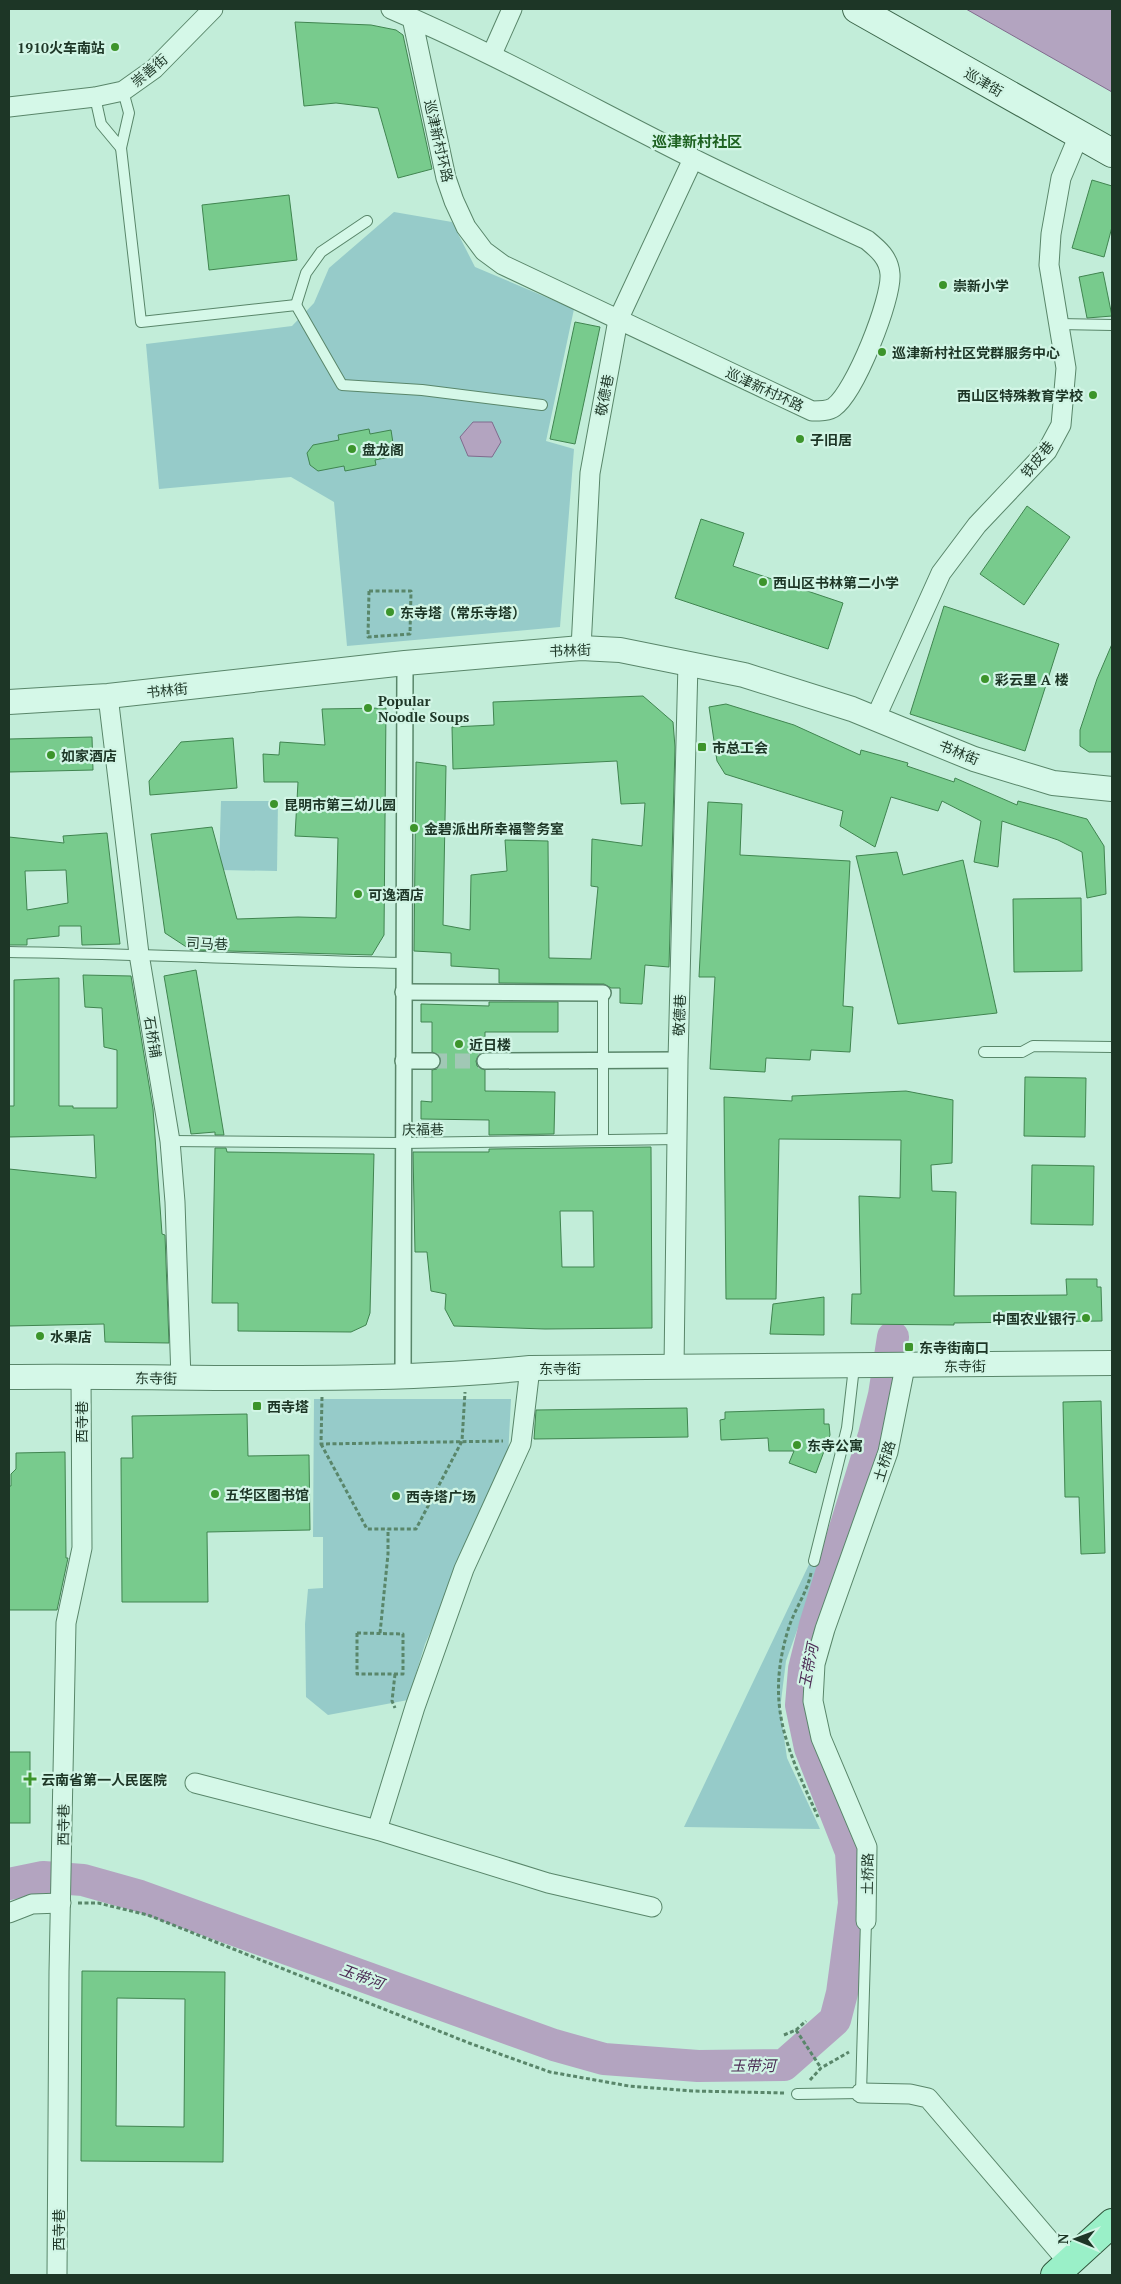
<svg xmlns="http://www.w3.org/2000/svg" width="1121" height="2284" font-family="'PT Serif','Noto Sans SC',serif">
	<rect width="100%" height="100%" fill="#c2edd9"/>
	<g fill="#96cbc9">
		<path d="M394 212 452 222 475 267 574 309 546 441 574 449 560 627 347 646 334 502 291 477 159 489 146 344 292 326 314 303 329 268Z"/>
		<path d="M221 801H278L277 871 219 870Z"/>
		<path d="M314 1399H511L508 1457 425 1644 408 1700 328 1715 306 1697 305 1624 308 1589 323 1588V1537H313Z"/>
		<path d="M823 1535 830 1539 786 1661 780 1709 787 1758 820 1829 684 1827Z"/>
	</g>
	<g fill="#b3a4c0" stroke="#806b8d">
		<path d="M966 9H1112V92Z"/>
		<path d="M473 422H492L501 442 492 457 468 456 460 437Z"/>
	</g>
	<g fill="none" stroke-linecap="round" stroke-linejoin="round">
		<path stroke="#b3a4c0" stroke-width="32" d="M9 1884 43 1877 83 1880 140 1896 554 2045 604 2059 698 2066 784 2065 835 2020 842 1993 854 1903 851 1852 810 1748 801 1705 804 1669 815 1625 874 1435 884 1395 893 1337"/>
	</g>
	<g fill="#78cb8d" stroke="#408550" fill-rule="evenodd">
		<path d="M295 22 371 25 396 30 403 35 432 169 398 178 378 108 336 103 304 106Z"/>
		<path d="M1092 180 1112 186V227L1104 257 1072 248Z"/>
		<path d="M289 195 297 260 209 270 202 205Z"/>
		<path d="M1103 272 1112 316 1087 318 1079 277Z"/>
		<path d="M575 322 600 327 575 444 550 439Z"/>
		<path d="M369 429 370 434 391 430 395 456 375 460 376 465 345 471 344 466 318 471 310 465 307 453 313 445 339 440 338 435Z"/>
		<path d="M1027 506 1070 537 1024 605 980 574Z"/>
		<path d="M701 519 744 533 733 566 843 603 828 649 675 598Z"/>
		<path d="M944 606 1059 644 1025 751 910 714Z"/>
		<path d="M1112 644V752H1089L1080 746V730L1097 679Z"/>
		<path d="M643 696 673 722 675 747 669 967 645 965 642 1004 620 1003V988H611L604 984 499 983V969L451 966V953L414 951 416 762 446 766 443 925 470 930 471 875 507 871 505 840 548 841 549 958 591 959 598 887 591 886 592 839 642 846 645 803 621 804 617 761 453 769 452 727 494 725 493 702Z"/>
		<path d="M726 704 794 725 860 755 861 750 908 763 907 766 954 782 955 778 1017 805 1018 801 1087 819 1104 846 1106 894 1087 898 1082 852 1058 840 1002 821 998 867 974 862 981 821 942 801 938 811 891 797 875 847 840 826 843 811 725 774 717 761 709 707Z"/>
		<path d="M386 708 384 935 372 955 191 950 165 933 151 834 212 827 237 919 298 917 336 918 338 838 295 836 298 782H264L263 754 279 755 280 742 325 745 322 709Z"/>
		<path d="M92 737 93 770 9 772V739Z"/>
		<path d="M233 738 237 788 150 795 149 781 181 742Z"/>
		<path d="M708 802 742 804 740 855 850 861 843 1006 853 1007 850 1052 811 1050 810 1060 766 1058 765 1072 710 1069 715 977H699Z"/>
		<path d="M107 833 120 944 82 945 81 926H59V936L27 939V945H9V837L64 843 63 836ZM66 870 68 903 27 910 25 871Z"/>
		<path d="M897 852 903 875 963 860 997 1013 898 1024 856 856Z"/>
		<path d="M1081 898 1082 971 1014 972 1013 899Z"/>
		<path d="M196 970 217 1093 224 1135H215V1132L191 1134 164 976Z"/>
		<path d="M83 975 131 976 153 1109 162 1234 165 1235 169 1343 105 1342 104 1324 9 1326V1169L96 1178 94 1135 9 1137V1106H14V980L59 978V1106H73V1108H117V1050L104 1047 102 1008 85 1007Z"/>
		<path d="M489 1002H558V1032H485V1052L480 1053 476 1061 477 1066 485 1070V1091L555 1092 554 1134 489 1135V1120L421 1119V1101L432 1102V1070L437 1069 441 1061 440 1056 432 1052V1022H421V1004L489 1006Z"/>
		<path d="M1025 1077 1086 1078 1085 1137 1024 1136Z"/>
		<path d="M906 1091 953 1100 952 1163 931 1165 932 1191 956 1192 954 1296 1067 1295 1066 1279H1097V1287H1101L1102 1321 954 1323V1325L851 1324 852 1294H861L859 1196 900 1198 901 1140 779 1139 776 1299H726L724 1097 792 1101V1096Z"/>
		<path d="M651 1147 652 1328 545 1329 454 1326 445 1309 446 1294 431 1291 427 1252H415L413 1152H489V1149ZM560 1211H593L594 1267H562Z"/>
		<path d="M215 1148H226L227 1152 374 1154 370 1313 366 1325 351 1332 238 1331V1303H212Z"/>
		<path d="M1032 1165 1094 1166 1093 1225 1031 1224Z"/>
		<path d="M824 1297V1335L770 1334 773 1304Z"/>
		<path d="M1101 1401 1105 1553 1081 1554 1079 1497H1065L1063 1402Z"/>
		<path d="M687 1408 688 1437 534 1439 536 1410Z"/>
		<path d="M824 1409V1424H829L830 1435 816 1473 789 1463 794 1451H769L768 1438 721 1440 720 1420 725 1419V1412Z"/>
		<path d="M247 1414 248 1456 309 1455 310 1530 207 1532 208 1602H122L121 1458H133L132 1416Z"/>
		<path d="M65 1452 66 1558H68L57 1610H9V1486H11V1474L16 1469V1453Z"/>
		<rect x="9" y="1752" width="21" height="71"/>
		<path d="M82 1971 225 1972 223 2162 81 2161ZM117 1998 185 1999 184 2127 116 2126Z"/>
	</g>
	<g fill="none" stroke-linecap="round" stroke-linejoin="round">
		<path stroke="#a1c8b5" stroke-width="15" stroke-dasharray="15 8" stroke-linecap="butt" d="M432 1061H485"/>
		<g stroke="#59866a" stroke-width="12">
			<g id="service">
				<path d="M95 97 101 124 121 148 129 113 123 91"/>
				<path d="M121 148 141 322 296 305 342 385 422 390 542 405"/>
				<path d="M296 305 306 273 321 252 367 221"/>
				<path d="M1059 324 1112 325"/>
				<path d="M9 952C140 954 271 960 403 963"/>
				<path d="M984 1052H1022L1033 1046 1112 1047"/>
				<path d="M603 1140V993"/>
				<path d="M170 1141 402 1143 677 1139"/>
				<path d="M814 1561 847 1428 854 1367"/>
				<path d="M797 2094 861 2093 866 1921"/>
			</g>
		</g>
		<g stroke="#59866a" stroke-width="18">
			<g id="pedestrian">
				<path d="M403 992 603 993"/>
				<path d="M403 1061H432"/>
				<path d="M485 1061 678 1060"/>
				<path d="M403 1375 405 663"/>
			</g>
		</g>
		<g stroke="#59866a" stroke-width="21">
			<g id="minor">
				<path d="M391 9C494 53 592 108 692 158 750 187 809 213 867 240 878 249 889 258 890 274 892 299 855 392 834 407 829 411 819 411 812 411L503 265 484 251 466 227 454 201 446 178 412 18"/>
				<path d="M492 54 512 9"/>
				<path d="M9 107 95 97 123 91 154 69 213 9"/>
				<path d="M581 648 590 473 618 320 693 159"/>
				<path d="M108 696 139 954 170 1141 175 1202 181 1379"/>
				<path d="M876 717 941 573 977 525 1047 451 1061 425 1066 368 1049 265 1051 234 1061 178 1079 135"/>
				<path d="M674 1368 678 1060 688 663"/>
				<path d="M195 1783 377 1830 548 1883 652 1907"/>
				<path d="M377 1830 415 1707 464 1569 521 1444 530 1368"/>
				<path d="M9 1913 32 1904 61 1903"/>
				<path d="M866 1921 867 1847 821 1738 813 1701 815 1664 825 1629 888 1452 905 1367"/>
				<path d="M861 2093 910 2094 928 2098 1068 2262"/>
				<path d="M57 2275 59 1972 66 1623 82 1548 81 1377"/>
			</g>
		</g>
		<g stroke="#59866a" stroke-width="26">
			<g id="tertiary">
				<path d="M9 702 108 696 405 663 581 648 620 650 744 675 852 709 974 759 1053 783 1112 789"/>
				<path d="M9 1377C182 1375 357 1385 530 1368L1112 1363"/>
			</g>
		</g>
		<g stroke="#3d684c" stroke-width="30">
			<path id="secondary" d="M857 9 1112 153"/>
		</g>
		<g stroke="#2e543a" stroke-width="30">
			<path id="primary" d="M1055 2275 1112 2223"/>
		</g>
		<g stroke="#59866a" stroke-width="3" stroke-dasharray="4 2.5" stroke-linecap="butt">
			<path d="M369 591H411L410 634 368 637Z"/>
			<path d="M322 1397 321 1444 503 1441"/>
			<path d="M321 1444 367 1529H416L462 1441 465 1392"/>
			<path d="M811 1573C807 1593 794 1610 788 1630 765 1706 787 1748 818 1817"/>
			<path d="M357 1633 403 1634V1674H357Z"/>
			<path d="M380 1633 388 1554V1529"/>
			<path d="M395 1674 392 1701 395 1708"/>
			<path d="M78 1903H98L148 1915 469 2043 550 2072 629 2086 693 2091 785 2093"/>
			<path d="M796 2030 821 2068"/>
			<path d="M784 2035 796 2030 806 2021"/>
			<path d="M810 2080 821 2068 849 2052"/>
		</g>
		<use href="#service" stroke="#d5f8e8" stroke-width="10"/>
		<use href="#pedestrian" stroke="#d5f8e8" stroke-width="15"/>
		<use href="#minor" stroke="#d5f8e8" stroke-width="19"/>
		<use href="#tertiary" stroke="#d5f8e8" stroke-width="24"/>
		<use href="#secondary" stroke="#d5f8e8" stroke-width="28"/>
		<use href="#primary" stroke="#9af0c8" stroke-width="28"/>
	</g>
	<g fill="#3c942b" stroke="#d1f5e5" stroke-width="2">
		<circle cx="115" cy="47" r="5"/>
		<circle cx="943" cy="285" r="5"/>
		<circle cx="882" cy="352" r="5"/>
		<circle cx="1093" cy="395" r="5"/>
		<circle cx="800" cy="439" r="5"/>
		<circle cx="352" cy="449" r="5"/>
		<circle cx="763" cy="582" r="5"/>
		<circle cx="390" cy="612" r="5"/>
		<circle cx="985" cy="679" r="5"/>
		<circle cx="368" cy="708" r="5"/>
		<rect x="697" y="742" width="10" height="10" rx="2.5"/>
		<circle cx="51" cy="755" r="5"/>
		<circle cx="274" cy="804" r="5"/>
		<circle cx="414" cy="828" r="5"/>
		<circle cx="358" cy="894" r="5"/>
		<circle cx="459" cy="1044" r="5"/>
		<circle cx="1086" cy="1318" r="5"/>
		<circle cx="40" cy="1336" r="5"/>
		<rect x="904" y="1342" width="10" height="10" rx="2.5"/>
		<rect x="252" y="1401" width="10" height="10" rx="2.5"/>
		<circle cx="797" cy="1445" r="5"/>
		<circle cx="215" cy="1494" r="5"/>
		<circle cx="396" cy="1496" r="5"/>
		<path d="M27.5 1771.5h5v5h5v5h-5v5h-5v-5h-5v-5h5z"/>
	</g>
	<g text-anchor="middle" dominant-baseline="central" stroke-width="4.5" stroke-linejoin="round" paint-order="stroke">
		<g font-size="14" font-weight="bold" fill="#1d3626" stroke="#d1f5e5" text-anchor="start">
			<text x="105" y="47" text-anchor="end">1910火车南站</text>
			<text x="953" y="285">崇新小学</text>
			<text x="892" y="352">巡津新村社区党群服务中心</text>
			<text x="1083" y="395" text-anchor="end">西山区特殊教育学校</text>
			<text x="810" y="439">子旧居</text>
			<text x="362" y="449">盘龙阁</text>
			<text x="773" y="582">西山区书林第二小学</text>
			<text x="400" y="612">东寺塔（常乐寺塔）</text>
			<text x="995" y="679">彩云里 A 楼</text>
			<text x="378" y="700">Popular<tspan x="378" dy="16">Noodle Soups</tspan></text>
			<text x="712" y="747">市总工会</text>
			<text x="61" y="755">如家酒店</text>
			<text x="284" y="804">昆明市第三幼儿园</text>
			<text x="424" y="828">金碧派出所幸福警务室</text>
			<text x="368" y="894">可逸酒店</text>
			<text x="469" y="1044">近日楼</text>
			<text x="1076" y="1318" text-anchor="end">中国农业银行</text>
			<text x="50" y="1336">水果店</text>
			<text x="919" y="1347">东寺街南口</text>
			<text x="267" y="1406">西寺塔</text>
			<text x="807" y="1445">东寺公寓</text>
			<text x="225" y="1494">五华区图书馆</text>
			<text x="406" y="1496">西寺塔广场</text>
			<text x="41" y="1779">云南省第一人民医院</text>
		</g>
		<g font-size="14" fill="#1d3626" stroke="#d1f5e5">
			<text transform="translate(149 70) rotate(-40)">崇善街</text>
			<text transform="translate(984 82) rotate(30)">巡津街</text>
			<text transform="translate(439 141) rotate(77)">巡津新村环路</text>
			<text transform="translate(765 389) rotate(25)">巡津新村环路</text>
			<text transform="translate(604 395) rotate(-79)">敬德巷</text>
			<text transform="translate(1037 459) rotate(-51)">铁皮巷</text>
			<text transform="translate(570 650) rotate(-2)">书林街</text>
			<text transform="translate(167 690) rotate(-6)">书林街</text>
			<text transform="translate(959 752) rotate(22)">书林街</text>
			<text transform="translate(207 943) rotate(3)">司马巷</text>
			<text transform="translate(679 1015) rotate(-88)">敬德巷</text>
			<text transform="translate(153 1037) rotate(81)">石桥铺</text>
			<text transform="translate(423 1129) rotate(-1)">庆福巷</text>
			<text transform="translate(965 1366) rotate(-1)">东寺街</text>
			<text x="560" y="1368">东寺街</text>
			<text transform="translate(156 1378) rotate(1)">东寺街</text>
			<text transform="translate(81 1422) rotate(-90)">西寺巷</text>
			<text transform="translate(884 1461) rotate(-73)">土桥路</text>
			<text transform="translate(63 1825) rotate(-89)">西寺巷</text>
			<text transform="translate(867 1874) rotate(-89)">土桥路</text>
			<text transform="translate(58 2230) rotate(-90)">西寺巷</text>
		</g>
		<g font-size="15" font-weight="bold" fill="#1e6221" stroke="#d1f5e5">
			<text x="697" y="141">巡津新村社区</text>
		</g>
		<g font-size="15" font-style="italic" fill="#4d2d56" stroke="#d1f5e5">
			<text transform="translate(808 1666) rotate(-79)">玉带河</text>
			<text transform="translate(362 1976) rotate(20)">玉带河</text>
			<text x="753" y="2065">玉带河</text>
		</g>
	</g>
	<rect width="1121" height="2284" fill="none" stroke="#1d3626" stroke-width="20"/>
	<g transform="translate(1076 2239) rotate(271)" stroke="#d1f5e5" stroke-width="4" paint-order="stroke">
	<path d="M0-4L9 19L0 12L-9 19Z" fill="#1d3626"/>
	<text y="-8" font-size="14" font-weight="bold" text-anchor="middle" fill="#1d3626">N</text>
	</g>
</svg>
